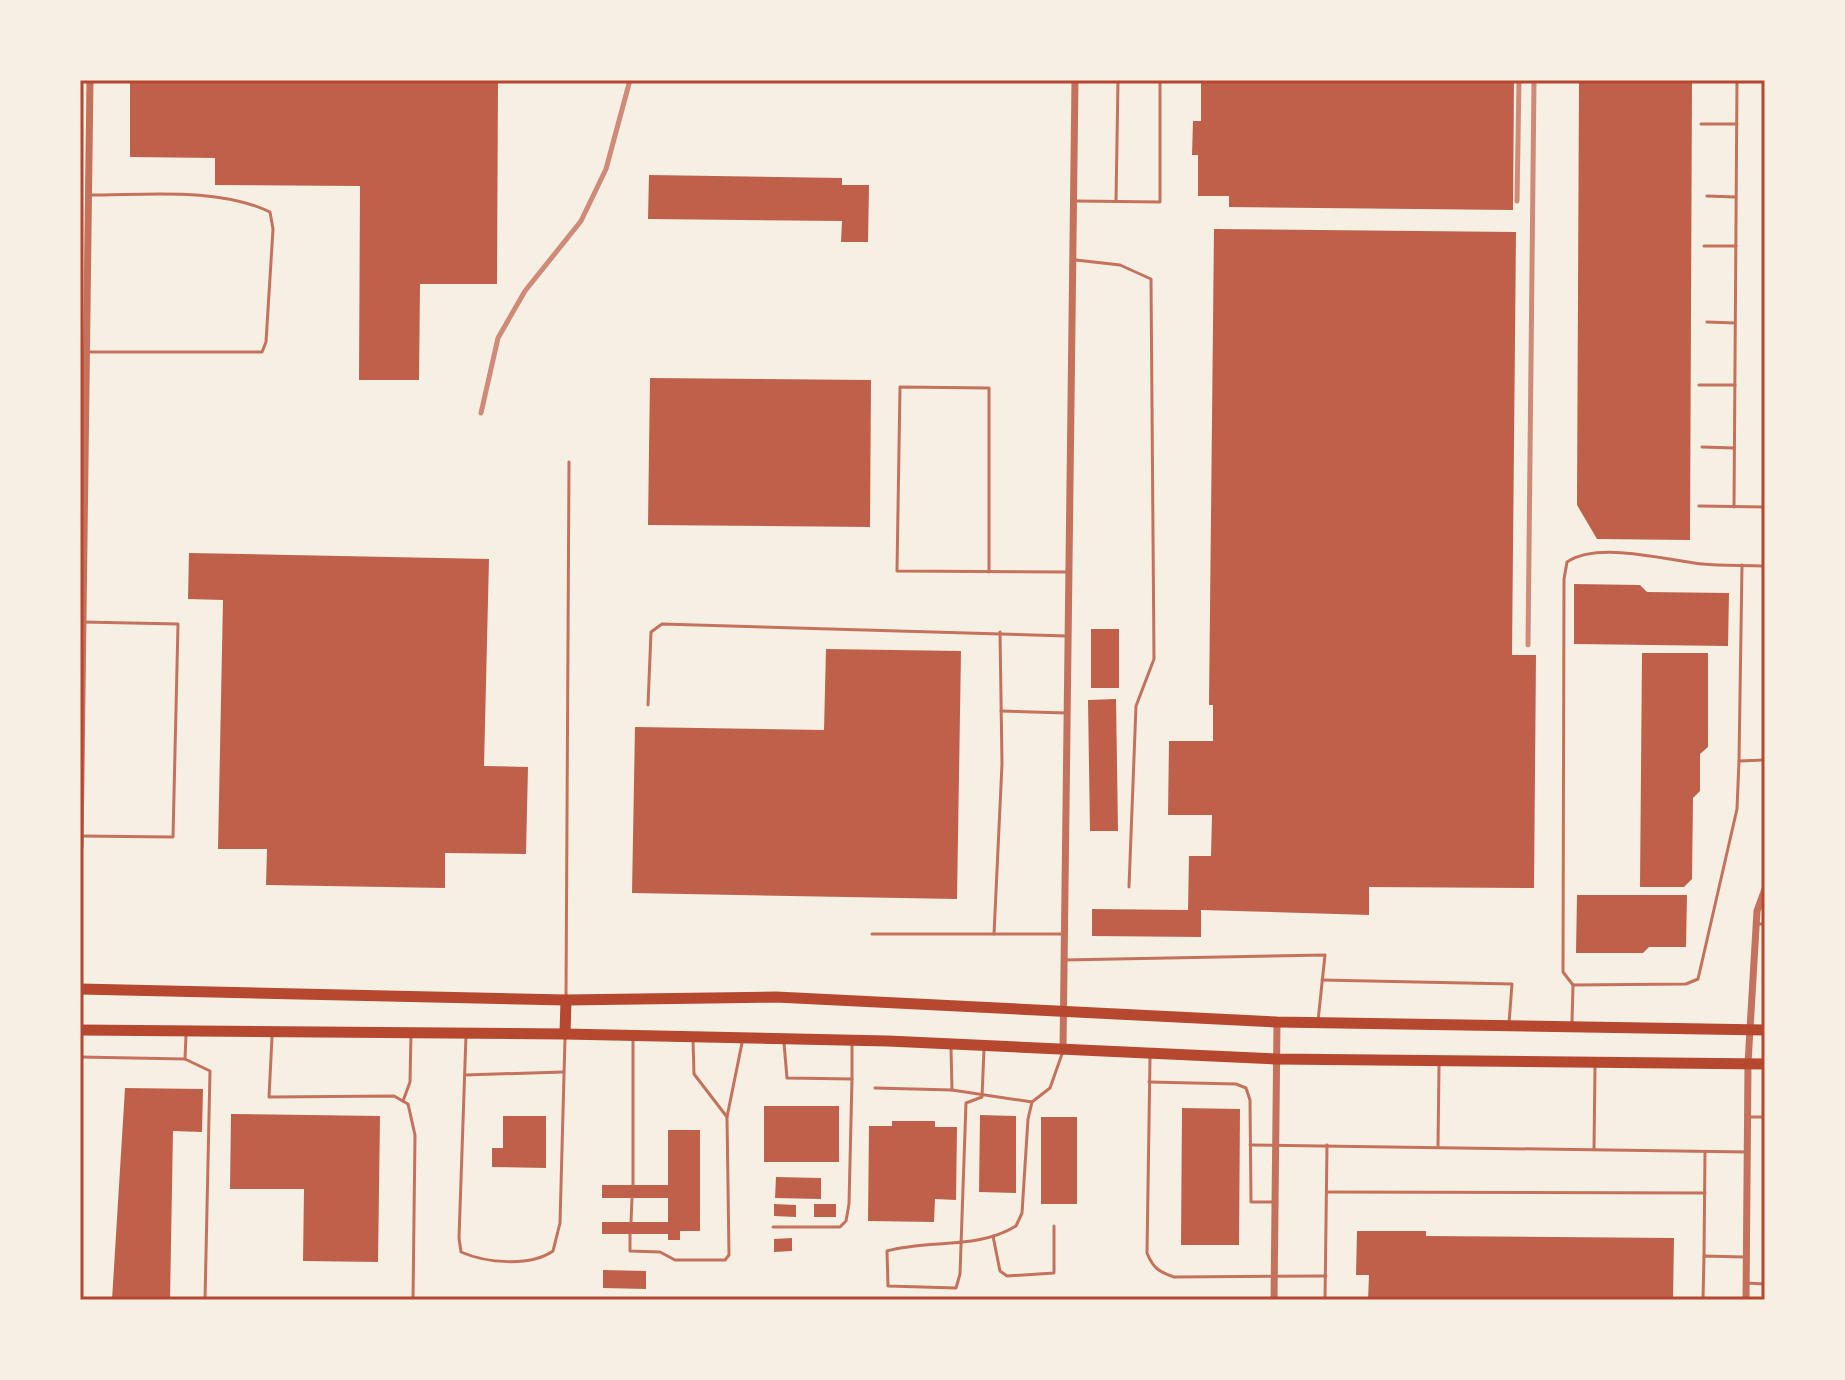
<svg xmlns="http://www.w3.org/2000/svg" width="1845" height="1380" font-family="'Fira Sans Condensed',sans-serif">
	<rect width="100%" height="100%" fill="#f6efe4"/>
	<g fill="#bf614a">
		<path d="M130 80H498L497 284H420L419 380H359L360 186 215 185V158L130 157Z"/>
		<path d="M1201 80H1514L1513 210 1229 207V196H1198V155H1192L1193 121H1201Z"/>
		<path d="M1579 80H1692L1690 540 1597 539 1577 505Z"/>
		<path d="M649 175 842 178V185H869L868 242H841L842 221 648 219Z"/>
		<path d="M1214 229 1516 232 1512 655H1536L1534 888 1369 887V915L1201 910V937L1092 936V909L1188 910 1189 856H1211L1212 815H1168L1169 741H1213V705H1209Z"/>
		<path d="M650 378 871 380 870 527 648 525Z"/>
		<path d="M189 553 489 559 484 766 528 767 526 854 445 853V888L266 885 267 849H218L223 600 188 599Z"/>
		<path d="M1574 584 1640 585 1647 592 1729 593 1728 646 1574 644Z"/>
		<rect x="1091" y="629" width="28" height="59"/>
		<path d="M826 649 961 651 957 899 632 893 635 727 824 730Z"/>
		<path d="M1642 653H1708V747L1700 754V791L1693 798 1692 879 1684 887H1640Z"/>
		<path d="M1116 699 1118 831H1090L1088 700Z"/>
		<path d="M1577 895H1687L1686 947H1649L1643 953H1576Z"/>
		<path d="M125 1088 203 1089 202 1132 173 1131 170 1300H112Z"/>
		<rect x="764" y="1106" width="75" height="56"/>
		<path d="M1182 1108 1240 1109 1239 1245H1181Z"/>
		<path d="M231 1114 380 1116 378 1262 303 1261 304 1189H230Z"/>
		<path d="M980 1115 1016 1116V1193L979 1192Z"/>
		<path d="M503 1116H546V1168L492 1167V1148H503Z"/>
		<rect x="1041" y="1117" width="36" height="87"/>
		<path d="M892 1121H935V1127H957L956 1200 935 1199 934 1222 868 1221 869 1126H892Z"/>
		<path d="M668 1130H700V1231H680V1240H668V1234H602V1222H668V1198H602V1185H668Z"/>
		<path d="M776 1177 821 1178V1199L775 1198Z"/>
		<path d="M774 1204 796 1205V1217L774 1216Z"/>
		<rect x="814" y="1204" width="22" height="13"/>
		<path d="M1357 1231H1426V1236L1674 1238 1673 1300H1368L1369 1275H1356Z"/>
		<path d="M792 1238V1251L774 1252V1239Z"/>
		<path d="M603 1270 646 1271V1289L603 1288Z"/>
	</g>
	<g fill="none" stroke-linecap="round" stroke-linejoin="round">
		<g stroke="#c5725c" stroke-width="3">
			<path d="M1701 124H1737"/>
			<path d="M1707 196 1735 197"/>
			<path d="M1077 201 1160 202V80"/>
			<path d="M1116 201 1118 80"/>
			<path d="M1704 246H1736"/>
			<path d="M1076 260 1120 265 1151 279 1154 659 1136 706 1129 887"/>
			<path d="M1707 322 1735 323"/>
			<path d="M88 352H262L266 342 273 229 270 212C218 187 147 195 89 195"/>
			<path d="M1699 385H1735"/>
			<path d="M1702 447 1734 448"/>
			<path d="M1699 506 1765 507"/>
			<path d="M1734 507 1737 80"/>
			<path d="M989 572V388L900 387 897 571 1068 572"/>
			<path d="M648 705 651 632 662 624 1067 636"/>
			<path d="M1001 711 1066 713"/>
			<path d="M1739 761 1742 565"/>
			<path d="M80 836 173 837 178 624 83 622"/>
			<path d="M1756 924H1765"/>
			<path d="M872 934H1064"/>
			<path d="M994 934 1002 764 1000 632"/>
			<path d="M1064 960 1325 955 1318 1021"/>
			<path d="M1322 980 1512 984 1509 1023"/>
			<path d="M1573 985 1686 984 1698 979 1737 809 1739 761 1765 760"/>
			<path d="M566 996 569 462"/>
			<path d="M1572 1022 1573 985 1563 972 1564 579 1567 562C1598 541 1666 560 1702 564 1723 566 1744 565 1765 566"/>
			<path d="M186 1035 185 1059 210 1071 205 1300"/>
			<path d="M466 1035 459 1238 461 1252C486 1263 530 1267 553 1251L560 1223 565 1038"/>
			<path d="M272 1037 269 1097 394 1096 408 1104 415 1135 413 1300"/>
			<path d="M693 1040 694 1074 727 1117"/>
			<path d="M852 1043V1079"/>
			<path d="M984 1049 982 1097 966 1103 960 1274 956 1288 888 1286 887 1251C929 1239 977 1250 1016 1226L1022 1213 1028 1119 1032 1102 1050 1088 1062 1054"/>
			<path d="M80 1057 185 1059"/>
			<path d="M1150 1058 1147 1253C1153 1268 1159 1272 1174 1277L1326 1276"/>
			<path d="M465 1075 563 1072"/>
			<path d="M1149 1082 1236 1084 1246 1088 1250 1100 1251 1202H1275"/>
			<path d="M875 1088 952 1090 951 1048"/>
			<path d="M952 1090 1032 1102"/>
			<path d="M403 1101 410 1082 411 1034"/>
			<path d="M1748 1117H1765"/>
			<path d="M1250 1145 1747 1152"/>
			<path d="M1438 1146 1439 1066"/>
			<path d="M1594 1149 1595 1066"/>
			<path d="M633 1185V1041"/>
			<path d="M1327 1192 1705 1193"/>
			<path d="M631 1222 632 1198"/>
			<path d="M773 1227H840L846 1221 849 1204 852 1079 787 1078 784 1043"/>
			<path d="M630 1234V1251L660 1252 675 1260H725L729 1255 727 1117 742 1043"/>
			<path d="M993 1236 1000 1271 1007 1276 1054 1273V1226"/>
			<path d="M1704 1256 1705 1152"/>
			<path d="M1746 1283 1765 1284"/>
			<path d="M1325 1300 1327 1145"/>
			<path d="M1703 1300 1704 1256 1744 1257"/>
		</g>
		<g stroke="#c5725c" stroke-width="7">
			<path d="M80 846 90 80"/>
			<path d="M1063 1050 1075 80"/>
			<path d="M1274 1300 1277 1022"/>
			<path d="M1746 1300 1748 1063 1757 911 1765 889"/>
		</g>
		<g stroke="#b5482f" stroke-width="11">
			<path d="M80 989 566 1000 776 997 1277 1022 1765 1030"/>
			<path d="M80 1030 565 1034 888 1041 1276 1059 1765 1064"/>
			<path d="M565 1034 566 1000"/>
		</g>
		<g stroke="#cf8b77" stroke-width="5">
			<path d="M1517 201 1519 80"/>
			<path d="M481 413 498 338 525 291 581 221 606 169 630 80"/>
			<path d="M1528 645 1534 80"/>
		</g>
	</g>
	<rect width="1845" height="1380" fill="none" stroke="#f6efe4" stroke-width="164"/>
	<rect x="82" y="82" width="1681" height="1216" fill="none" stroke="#b5482f" stroke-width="3"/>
</svg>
